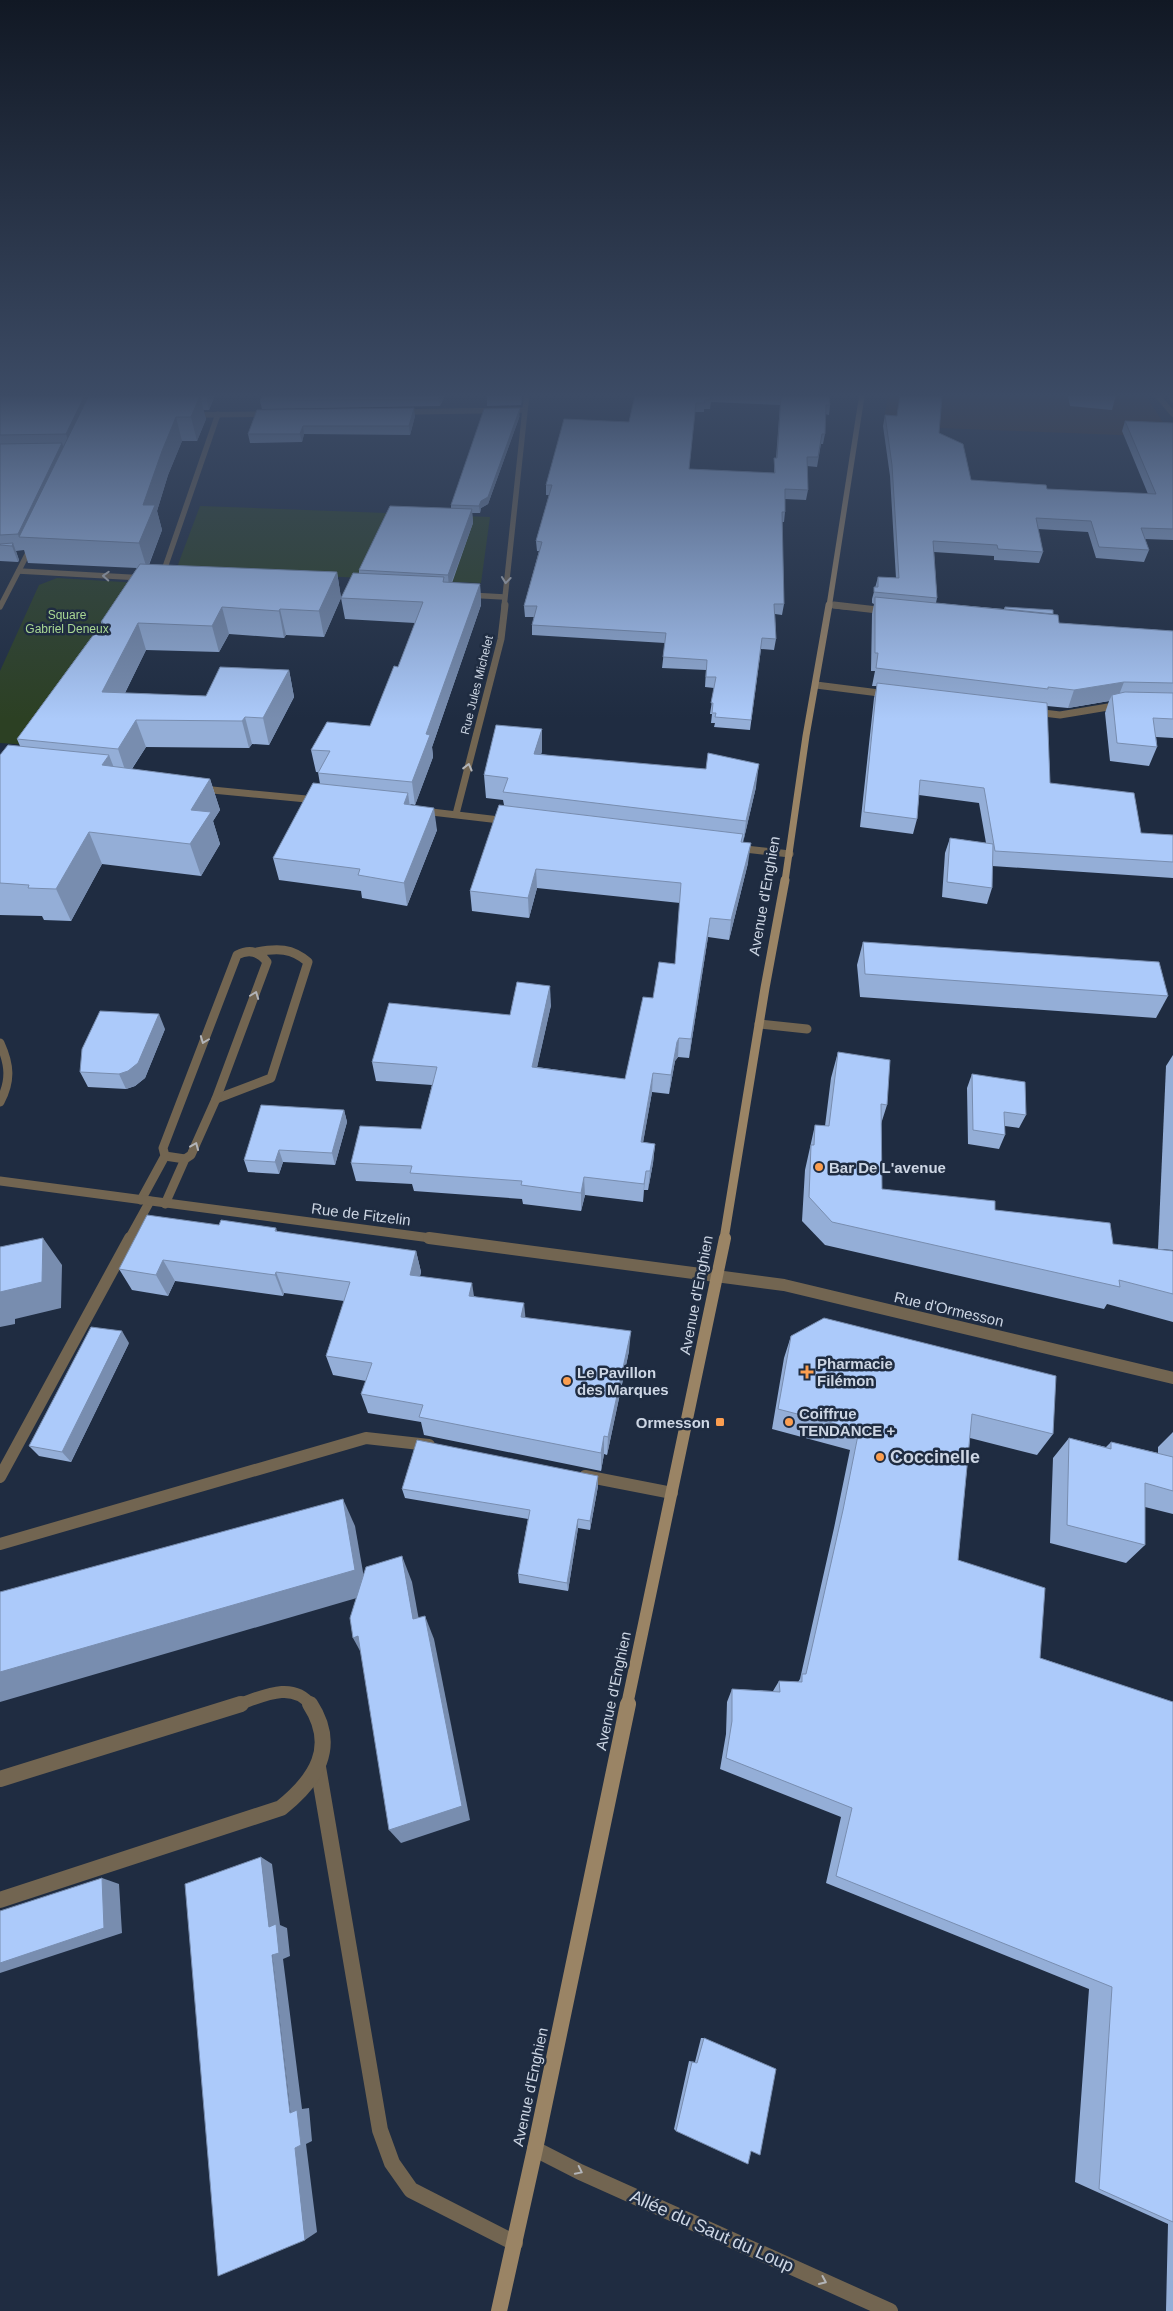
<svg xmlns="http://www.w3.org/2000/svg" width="1173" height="2311" font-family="Arial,sans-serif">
	<rect width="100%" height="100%" fill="#1f2c41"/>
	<path fill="#402f25" d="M888 395H1145L1173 437 883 426Z"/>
	<g fill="#2c4023">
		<path d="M200 506 490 517 481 583 176 570Z"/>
		<path d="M57 578 140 583 29 745 0 743V671L39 585Z"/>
	</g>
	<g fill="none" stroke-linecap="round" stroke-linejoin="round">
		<path stroke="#726551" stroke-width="5.5" d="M829 605 846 607"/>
		<g stroke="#726551" stroke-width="7">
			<path d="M834 605 886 611"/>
			<path d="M816 685 887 694"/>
			<path d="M1035 712 1060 715 1120 705"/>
		</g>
		<g stroke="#726551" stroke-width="9">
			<path d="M759 1024 807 1029"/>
			<path d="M216 1099 271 1078 308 962C292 948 277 948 257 952"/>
			<path d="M165 1156 185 1159"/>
			<path d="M141 1200 165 1156 163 1148 237 955C249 949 259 951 267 962L216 1099 191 1155 185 1159 165 1204"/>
			<path d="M129 1239 150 1201"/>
		</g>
		<g stroke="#726551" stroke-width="12">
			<path d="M585 1476 672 1493"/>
			<path d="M0 1477 130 1238"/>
			<path d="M0 1544 366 1438 429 1445"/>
			<path d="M237 1705C261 1697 292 1680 311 1705"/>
		</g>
		<g stroke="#726551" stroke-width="16">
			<path d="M318 1767 380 2130 392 2163 411 2190 515 2243"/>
			<path d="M0 1779 241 1704"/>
			<path d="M0 1900 281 1808C316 1780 338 1747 310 1704"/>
		</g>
		<g stroke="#726551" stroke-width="5.5">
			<path d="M1157 395 1173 414"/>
			<path d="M1170 395 1173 400"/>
			<path d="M401 412 525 410 527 395"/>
			<path d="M191 415 269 414"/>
			<path d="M19 571 144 578"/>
			<path d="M161 579 218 414"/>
			<path d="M468 595 504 597"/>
			<path d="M0 607 32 545"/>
			<path d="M504 607 525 410"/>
		</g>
		<g stroke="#726551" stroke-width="7">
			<path d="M202 789 317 800"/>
			<path d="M423 811 508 821"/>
			<path d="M456 814 501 639 505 605"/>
			<path d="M736 848 790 854"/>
		</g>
		<g stroke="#726551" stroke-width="9">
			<path d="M0 1043C10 1065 11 1081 0 1102"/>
			<path d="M0 1181 438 1239"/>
		</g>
		<path stroke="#726551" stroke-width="12" d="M429 1238 784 1285 1173 1378"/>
		<path stroke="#726551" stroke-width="16" d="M535 2149 580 2172 890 2311"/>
		<path stroke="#9a8465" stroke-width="5.5" d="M829 607 862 395"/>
		<path stroke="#9a8465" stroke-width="7" d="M785 881 806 736 829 605"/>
		<path stroke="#9a8465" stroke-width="9" d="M724 1239 765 988 785 880"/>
		<path stroke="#9a8465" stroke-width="12" d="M627 1705 725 1238"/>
		<path stroke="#9a8465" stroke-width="16" d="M499 2311 535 2149 628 1704"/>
	</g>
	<g fill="#94aed7" fill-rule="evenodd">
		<path d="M0 395H95V397L215 395 209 410H203L206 419 197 441H182L168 475 157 511 162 530 149 565 337 572 341 598 324 637 286 635 284 638 229 634 219 652 146 650 125 693 206 696 289 670 294 697 269 745 252 744 249 748 146 747 132 769 210 779 220 810 213 821 220 844 201 876 102 864 71 921 44 920 42 916 0 915V755L20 746 17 739 101 624V622L137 568 28 563 24 550 16 551 19 560 18 562 0 561Z"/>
		<path d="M445 395 440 406 262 409 260 401Z"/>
		<path d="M487 395H522L521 405 487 406Z"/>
		<path d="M635 395H829L830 405 829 415 825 414V434L823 444H821L817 467 807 466 808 490 806 500 785 499V512L784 522H782L784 604 782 615 775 614 776 639 774 650 761 649 750 730 714 727 715 723H711L712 714H710L714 688 705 687 706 670 662 668 665 643 532 635V625L534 617H525L524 606 539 551H537L536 541 549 495H546V485L629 422ZM711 402 780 405 776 458H774V473L689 469 695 412H704V409H710Z"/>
		<path d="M1058 395H1116L1112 410 1070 406 1068 396Z"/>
		<path d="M257 410 415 416 410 435 304 434 302 442 250 443 248 434Z"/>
		<path d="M520 415 519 418 488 504 481 508 480 513H472L473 523 452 583 480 584 481 605 432 747 433 757 415 805 410 804 437 830 407 906 362 898 361 891 279 880 273 858 320 784 318 772H316L311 750 370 726 398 667 415 623 345 619 341 598 359 573V570L451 508V505Z"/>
		<path d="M885 415 939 433 971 480 1047 489 1148 494 1122 431 1125 421 1173 423V540L1145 539 1149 550 1144 562 1096 558 1088 532 1038 529 1043 552 1039 563 994 560V556L934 552 937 598 936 603 1004 609 1005 607 1053 614 1059 623 1173 631V738L1156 737 1157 747 1149 766 1110 761 1105 713 1109 701 1068 708 1047 706 1050 783 1141 833 1173 835V878L992 866V888L987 904 942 897 945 853 950 838 986 843 979 803 919 795 917 819 913 834 860 827 874 698 877 686H872L875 671H871L872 614 874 604 872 603V599L878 577 896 578 890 476 883 426Z"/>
		<path d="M542 751 541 754 756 787 743 842 748 863 729 940 708 937 689 1058 678 1057 675 1061 669 1094 652 1092 643 1142 655 1144 653 1163 648 1190H644L643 1202 585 1195 581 1211 523 1204 522 1199 414 1191 412 1184 356 1181 351 1163 421 1129 432 1085 376 1081 372 1062 510 1015 551 1005 537 1067 625 1079 653 998 675 964 680 903 537 888 529 918 472 911 470 891 504 805 503 800 486 798 484 775Z"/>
		<path d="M863 942 1168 996 1156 1018 860 997 857 965Z"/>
		<path d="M165 1029 145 1078 135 1086 126 1089 88 1087 80 1072Z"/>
		<path d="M838 1052 887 1105 881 1124 882 1189 995 1210 1113 1244 1173 1251V1322L1107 1304 1104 1309 825 1245 802 1221 805 1170 815 1125 825 1126 831 1078Z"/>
		<path d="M1173 1055V1250L1158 1249 1166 1066Z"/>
		<path d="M972 1074 1026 1115 1019 1128 1005 1126V1135L999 1149 968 1144 967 1088Z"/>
		<path d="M344 1110 347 1122 335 1165 283 1162 279 1174 248 1172 244 1160Z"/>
		<path d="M219 1225 276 1228 277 1232 416 1251 421 1272 420 1276 474 1296 525 1318 629 1351 607 1455 604 1454 601 1471 424 1435 421 1422 368 1413 361 1394 366 1381 333 1375 326 1356 344 1301 284 1293 283 1296 175 1281 168 1296 132 1290 119 1269Z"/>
		<path d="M791 1336 1053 1434 1037 1455 970 1438 958 1560 1040 1658 1173 1702V2311H1166L1168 2224 1075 2182 1089 1989 826 1883 841 1817 720 1769 726 1734 727 1702 732 1689 773 1691 779 1681 798 1682 800 1679 834 1528 850 1450 772 1429 784 1358Z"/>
		<path d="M129 1343 71 1462 39 1456 29 1446Z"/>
		<path d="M1173 1432V1514L1145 1507V1545L1126 1563 1050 1543 1053 1458 1069 1438 1106 1447 1111 1442 1158 1453V1447Z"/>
		<path d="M598 1486 590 1530 578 1528 568 1591 519 1583 518 1574 528 1519 405 1498 402 1489Z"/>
		<path d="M701 2038H704L751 2151 676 2131 674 2129 689 2061 695 2062Z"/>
	</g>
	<g fill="#788daf">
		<path d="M85 395H95L96 398 71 449 66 434Z"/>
		<path d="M209 395H215L209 410 207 401Z"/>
		<path d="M441 395H445L440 406 439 399Z"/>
		<path d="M520 395H522L521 405Z"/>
		<path d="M200 396 206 419 197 441 191 417Z"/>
		<path d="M414 408 415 416 410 435 409 426Z"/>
		<path d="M520 408 519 418 488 504 481 508 480 513 479 506 481 501Z"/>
		<path d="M176 417 182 441 168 475 157 511 162 530 147 569 139 543 143 505 162 451Z"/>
		<path d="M303 426 304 434 302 442 300 434Z"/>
		<path d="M62 443 67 459 19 537 18 534Z"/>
		<path d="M472 509 473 523 449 589 448 575Z"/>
		<path d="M13 543 19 560 18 562 12 546Z"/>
		<path d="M337 572 341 598 324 637 319 611Z"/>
		<path d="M480 584 481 605 432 747 433 757 415 805 412 782 426 734Z"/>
		<path d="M222 607 229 634 219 652 212 626Z"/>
		<path d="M280 609 286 635 284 638 279 611Z"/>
		<path d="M138 623 146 650 112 719 102 692Z"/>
		<path d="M289 670 294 697 269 745 263 718Z"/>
		<path d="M1124 682 1117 700 1112 695 1109 701 1068 708 1074 690Z"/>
		<path d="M245 717 252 744 249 748 242 721Z"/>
		<path d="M136 720 146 747 127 776 118 749Z"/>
		<path d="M542 729V751L535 776 534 754Z"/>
		<path d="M109 755 121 786 102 765Z"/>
		<path d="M759 764 756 787 743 843 746 821Z"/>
		<path d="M210 779 220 810 213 821 220 844 201 876 190 844 191 810Z"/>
		<path d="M408 793 411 815 404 804Z"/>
		<path d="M434 808 437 830 407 906 404 883Z"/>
		<path d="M89 832 102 864 71 921 56 889Z"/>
		<path d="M751 843 748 863 729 940 731 920Z"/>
		<path d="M536 869 537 888 529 918 528 898Z"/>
		<path d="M710 918 708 937 689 1058 691 1039Z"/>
		<path d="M550 986 551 1005 533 1086 532 1067Z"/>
		<path d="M159 1014 165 1029 145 1078 135 1086 126 1089 119 1074Z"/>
		<path d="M679 1038 678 1057 675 1061 669 1094 671 1075 677 1042Z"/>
		<path d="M653 1073 652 1092 640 1160 641 1142Z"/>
		<path d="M344 1110 347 1122 335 1165 332 1153Z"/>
		<path d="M655 1144 653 1163 648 1190 650 1171Z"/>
		<path d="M279 1150 283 1162 279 1174 275 1162Z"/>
		<path d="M646 1171 644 1190 643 1202 644 1184Z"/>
		<path d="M584 1177 585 1195 581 1211V1193Z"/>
		<path d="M43 1238 62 1265 61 1308 15 1319V1324L0 1327V1292Z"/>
		<path d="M416 1251 421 1272 415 1296 410 1275Z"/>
		<path d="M163 1260 175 1281 168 1296 156 1275Z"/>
		<path d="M276 1272 284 1293 283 1296 275 1275Z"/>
		<path d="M472 1283 475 1303 469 1296Z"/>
		<path d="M524 1303 526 1323 521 1317Z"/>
		<path d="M122 1331 129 1343 71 1462 62 1452Z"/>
		<path d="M631 1331 629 1351 607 1455 608 1437Z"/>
		<path d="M604 1436V1454L601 1471V1453Z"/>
		<path d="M598 1476V1486L590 1530V1521Z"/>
		<path d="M343 1499 355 1526 367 1595 0 1702V1672Z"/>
		<path d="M578 1519V1528L568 1591 567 1583Z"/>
		<path d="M402 1556 412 1582 423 1642 413 1619Z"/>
		<path d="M425 1616 434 1639 470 1820 401 1843 389 1830Z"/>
		<path d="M358 1636 365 1660 353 1638Z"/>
		<path d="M261 1857 272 1864 280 1925 287 1928 290 1956 283 1959 302 2109 309 2108 312 2141 306 2144 317 2232 305 2240Z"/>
		<path d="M102 1878 119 1884 122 1933 0 1973V1963Z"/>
	</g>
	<g fill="#accafa" stroke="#788daf">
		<path d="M0 395H85L66 434 0 435Z"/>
		<path d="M100 395H209L207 401H201L200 396 100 397Z"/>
		<path d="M262 395H441L439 399 260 401Z"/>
		<path d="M635 395H711L710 400H705L704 403H696L689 469 775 473 774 458H777L781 396 764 395H829L830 405H826L825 434H822L818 457H807L808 490 785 489V512H782L784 604H774L776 639 762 638 751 720 715 717 716 713H712L713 703H711L716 677H706L707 660 663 657 666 633 532 625 537 606H524L542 542 536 541 552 485H546L564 419 629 422Z"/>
		<path d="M900 395 942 396 939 433 963 444 971 480 1046 485 1047 489 1156 494 1125 421 1173 423V529L1141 528 1149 550 1099 547 1091 521 1036 518 1043 552 998 549 997 545 933 541 937 598 874 592V587H878V577L899 578 892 465 885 415 897 416Z"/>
		<path d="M200 396 191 417H176L162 451 143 505H155L139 543 19 537 88 397Z"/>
		<path d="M414 408 409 426H303L300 434H248L257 410Z"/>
		<path d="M520 408 519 411 488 497 481 501 479 506 451 505 484 409Z"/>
		<path d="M62 443 18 534 0 535V444Z"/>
		<path d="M390 506 472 509 448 575 359 570Z"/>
		<path d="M13 543 12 546 0 545V544Z"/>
		<path d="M140 564 337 572 319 611 280 609 279 611 222 607 212 626 138 623 102 692 206 696 220 667 289 670 263 718 245 717 242 721 136 720 118 749 17 739 103 622H101Z"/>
		<path d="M353 573 444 577 443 582 480 584 426 734 430 735 412 782 318 773 330 751 311 750 327 722 370 726 394 666 398 667 423 602 341 598Z"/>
		<path d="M875 597 1058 615 1059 623 1173 631V683L1124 682 1074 690 1048 687V689L876 668 878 653H875Z"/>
		<path d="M1005 607 1053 610V614L1005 609Z"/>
		<path d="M877 683 1047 703 1050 783 1134 793 1141 833 1173 835V862L995 851 984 788 920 780 917 819 864 812Z"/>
		<path d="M1125 692 1173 693V719L1153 718 1157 747 1117 743 1112 695Z"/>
		<path d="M496 725 542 729 534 754 706 769 708 753 759 764 746 821 503 792 508 778 484 775Z"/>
		<path d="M8 745 109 755 102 765 210 779 191 810 211 812 190 844 89 832 56 889 28 888 29 885 0 883V755Z"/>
		<path d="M313 783 408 793 404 804 434 808 404 883 358 875 360 869 273 858Z"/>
		<path d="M499 805 743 834 741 842 751 843 731 920 710 918 691 1039 679 1038 677 1042 671 1075 653 1073 641 1142 655 1144 650 1171H646L644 1184 584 1177 581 1193 521 1185 522 1181 410 1173 412 1166 351 1163 360 1126 421 1129 437 1067 372 1062 389 1003 510 1015 517 982 550 986 532 1067 625 1079 643 997 653 998 659 962 675 964 681 883 536 869 528 898 470 891Z"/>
		<path d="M950 838 993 844 992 888 947 882Z"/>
		<path d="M863 942 1159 962 1168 996 865 974Z"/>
		<path d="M100 1011 159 1014 138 1063 128 1071 119 1074 80 1072 82 1049Z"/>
		<path d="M838 1052 890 1060 887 1105 881 1104 882 1189 995 1201V1210L1110 1223 1113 1244 1173 1251V1294L1119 1280 1120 1287 832 1222 809 1197 811 1145H814L815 1125 829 1126Z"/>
		<path d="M972 1074 1025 1082 1026 1115 1004 1112 1005 1135 973 1130Z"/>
		<path d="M261 1105 344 1110 332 1153 279 1150 275 1162 244 1160Z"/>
		<path d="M147 1215 219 1225 221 1220 276 1228 275 1231 416 1251 410 1275 472 1283 469 1296 524 1303 521 1317 631 1331 608 1437 604 1436 601 1453 419 1417 423 1405 361 1394 372 1363 326 1356 350 1282 276 1272 275 1275 163 1260 156 1275 119 1269Z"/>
		<path d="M43 1238 42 1282 0 1292V1247Z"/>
		<path d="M824 1318 1056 1376 1053 1434 972 1414 958 1560 1045 1588 1040 1658 1173 1702V2222L1099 2189 1112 1987 836 1876 852 1808 726 1758 732 1721V1689L780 1692 779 1681 802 1682V1674H806L843 1510 859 1430 778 1409 791 1336Z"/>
		<path d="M91 1327 122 1331 62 1452 29 1446Z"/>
		<path d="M1069 1438 1111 1449V1442L1173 1457V1491L1145 1483V1545L1067 1525Z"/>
		<path d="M417 1440 598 1476 590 1521 578 1519 567 1583 518 1574 530 1510 402 1489Z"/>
		<path d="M343 1499 355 1570 0 1672V1592Z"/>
		<path d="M402 1556 413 1619 425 1616 462 1806 389 1830 358 1636 353 1638 350 1618 366 1567Z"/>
		<path d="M261 1857 269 1927 276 1924 279 1953 272 1955 290 2113 297 2110 301 2145 295 2148 305 2240 218 2276 185 1884Z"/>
		<path d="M102 1878 104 1928 0 1963V1911Z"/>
		<path d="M704 2038 776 2069 760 2155 751 2151 748 2164 676 2131 692 2062 697 2063Z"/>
	</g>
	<defs><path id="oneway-chevron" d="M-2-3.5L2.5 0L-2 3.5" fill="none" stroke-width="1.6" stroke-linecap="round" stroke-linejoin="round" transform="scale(1.25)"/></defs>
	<g stroke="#b2b4b8">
		<use href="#oneway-chevron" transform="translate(106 576) rotate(-177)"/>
		<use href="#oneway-chevron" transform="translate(506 580) rotate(96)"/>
		<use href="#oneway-chevron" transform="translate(468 767) rotate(-76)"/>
		<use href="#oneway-chevron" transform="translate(255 995) rotate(-69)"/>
		<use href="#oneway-chevron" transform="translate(204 1040) rotate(111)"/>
		<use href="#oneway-chevron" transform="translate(195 1146) rotate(-67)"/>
		<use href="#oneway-chevron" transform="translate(579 2171) rotate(26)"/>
		<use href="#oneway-chevron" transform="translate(823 2281) rotate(24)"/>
	</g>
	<linearGradient id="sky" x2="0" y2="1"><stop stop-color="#111824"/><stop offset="0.55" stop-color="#3c4b65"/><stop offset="1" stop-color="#3c4b65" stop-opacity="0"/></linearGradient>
	<rect width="1173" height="719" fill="url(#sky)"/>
	<g fill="#fb9e50" stroke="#1f2c41" stroke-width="2">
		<circle cx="819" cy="1167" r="5"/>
		<path d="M804.5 1364.5h5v5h5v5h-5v5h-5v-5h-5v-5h5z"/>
		<circle cx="567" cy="1381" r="5"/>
		<rect x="715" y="1417" width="10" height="10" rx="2.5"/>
		<circle cx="789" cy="1422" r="5"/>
		<circle cx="880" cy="1457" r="5"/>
	</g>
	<g text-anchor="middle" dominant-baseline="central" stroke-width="5" stroke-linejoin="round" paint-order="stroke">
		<g font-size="12" fill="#a9d793" stroke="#1f2c41">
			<text x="67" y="615">Square<tspan x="67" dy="14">Gabriel Deneux</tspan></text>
		</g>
		<g font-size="12" fill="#cdd6e4" stroke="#1f2c41">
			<text transform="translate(477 685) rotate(-76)">Rue Jules Michelet</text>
		</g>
		<g font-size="15" fill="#cdd6e4" stroke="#1f2c41">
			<text transform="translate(764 896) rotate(-80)">Avenue d'Enghien</text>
			<text transform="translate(361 1214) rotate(7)">Rue de Fitzelin</text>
			<text transform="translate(696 1295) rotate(-79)">Avenue d'Enghien</text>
			<text transform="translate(949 1309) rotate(13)">Rue d'Ormesson</text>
			<text transform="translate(613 1691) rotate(-78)">Avenue d'Enghien</text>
			<text transform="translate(530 2087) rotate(-78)">Avenue d'Enghien</text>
		</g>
		<g font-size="15" font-weight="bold" fill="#cdd6e4" stroke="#1f2c41" text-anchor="start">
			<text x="829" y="1167">Bar De L'avenue</text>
			<text x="817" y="1363">Pharmacie<tspan x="817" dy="17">Filémon</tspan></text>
			<text x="577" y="1372">Le Pavillon<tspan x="577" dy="17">des Marques</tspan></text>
			<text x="799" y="1413">Coiffrue<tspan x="799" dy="17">TENDANCE +</tspan></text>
			<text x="710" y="1422" text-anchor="end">Ormesson</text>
		</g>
		<g font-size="18" font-weight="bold" fill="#cdd6e4" stroke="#1f2c41" text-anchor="start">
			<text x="890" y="1457">Coccinelle</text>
		</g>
		<g font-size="18" fill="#cdd6e4" stroke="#1f2c41">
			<text transform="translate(712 2231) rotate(24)">Allée du Saut du Loup</text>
		</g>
	</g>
</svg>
